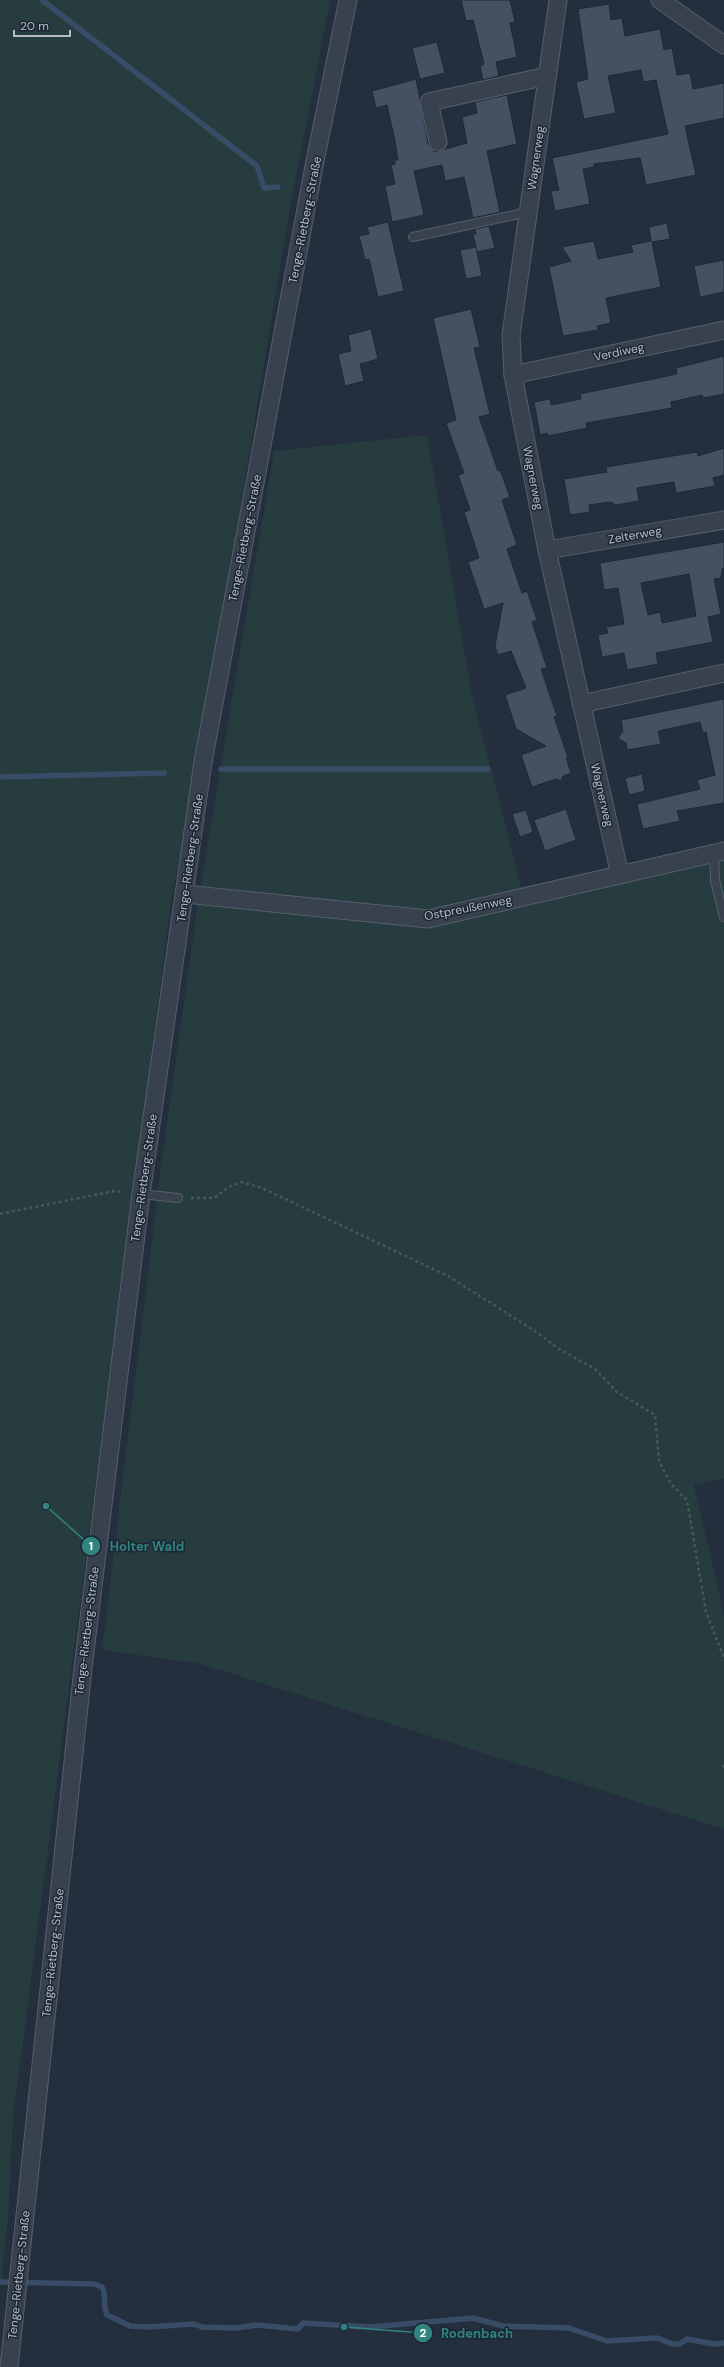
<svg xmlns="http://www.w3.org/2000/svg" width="724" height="2367" font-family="'DM Sans',sans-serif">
	<rect width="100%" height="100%" fill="#242f3e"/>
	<g fill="#263c3f">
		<path d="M0 0H330L288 219 196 775 172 895 13 2118 8 2218 0 2294Z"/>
		<path d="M427 435 472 695 526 906 724 860V1478L694 1485 724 1614V1829L201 1664 102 1650 161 1167 197 909 274 451Z"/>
	</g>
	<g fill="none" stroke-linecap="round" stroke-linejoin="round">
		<g stroke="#394c67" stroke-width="5.5">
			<path d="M42 0 257 166 264 188 278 187"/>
			<path d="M221 769H488"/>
			<path d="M0 777 164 773"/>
			<path d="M0 2282 94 2284 102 2287C107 2296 102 2303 107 2315L130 2326 148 2327 194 2324 202 2327 236 2328 257 2325 298 2329 303 2323 370 2327 473 2318 503 2326 569 2328 607 2341 657 2338 672 2344H680L687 2339 714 2344 724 2343"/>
		</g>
	</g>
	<g fill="#455162" stroke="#1f2835" fill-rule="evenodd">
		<path d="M461 0H510L515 22 510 23 517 57 496 62 499 76 483 80 480 66 484 64 473 20 466 21Z"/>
		<path d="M609 4 611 20 622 18 625 36 660 29 664 50 672 48 677 75 690 73 693 89 724 83V118L685 126 696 175 646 185 640 158 594 164V167L583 169 590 204 555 211 551 191 559 190 552 158 668 134 656 80 643 82 641 70 608 76 616 113 584 119 576 82 588 79 578 9Z"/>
		<path d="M437 42 445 73 420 79 412 48Z"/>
		<path d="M416 79 428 144 435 152 467 143 462 117 477 113 475 102 507 95 517 144 487 151 500 212 473 218 464 177 445 181 442 165 414 171 424 215 392 222 385 186 395 184 391 165 395 164V160H398L395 141 387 105 376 108 372 91Z"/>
		<path d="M388 222 404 291 378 297 369 259 365 260 359 236 369 234 367 227Z"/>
		<path d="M667 223 670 239 652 242 661 287 606 298 611 323 597 326 598 330 563 336 549 267 571 261 562 247 594 241 598 259 633 252 631 245 651 241 649 227Z"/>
		<path d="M489 226 495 248 477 252 473 234H476L475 229Z"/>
		<path d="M476 247 482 276 466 279 460 250Z"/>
		<path d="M724 260V292L700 297 694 266Z"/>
		<path d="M471 309 480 347 474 348 490 414 479 417 498 471 500 470 510 497 502 500 517 545 507 549 522 593 527 591 537 620 532 622 547 668 541 669 557 716 554 717 569 760 566 757 571 773 563 776 561 781 556 779 532 787 521 755 546 746 516 729 505 695 526 688 511 651 498 655 495 646 503 603 484 609 468 562 479 558 464 512 470 510 458 475 464 473 446 423 456 420 433 318Z"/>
		<path d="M371 329 378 359 360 364 364 381 345 386 338 354 351 351 348 335Z"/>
		<path d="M724 356V394L703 398 702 395 671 402 672 408 586 423 587 428 548 436 547 433 540 435 534 402 550 399 551 405 581 399 580 394 677 374 676 368Z"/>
		<path d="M724 448V475L713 478 715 486 676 493 674 482 637 488 639 501 616 505 610 502 589 505 590 512 570 515 564 479 607 472 606 467 697 452 698 456Z"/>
		<path d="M724 542V568L722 569 721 578 714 579 721 614 708 617 713 642 656 653 658 664 627 670 624 653 602 657 598 635 608 633 606 627 624 624 618 588 604 590 600 563ZM689 574 696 616 662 623 660 612 648 615 641 583Z"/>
		<path d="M724 699V803L677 811 680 821 643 829 637 804 700 789 697 780 715 775 706 732 703 733 700 722 658 731 661 744 627 750 626 743 618 738 623 731 621 720Z"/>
		<path d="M642 774 645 791 629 795 625 778Z"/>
		<path d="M566 809 576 840 545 851 534 820Z"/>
		<path d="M526 810 533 832 520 837 512 814Z"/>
	</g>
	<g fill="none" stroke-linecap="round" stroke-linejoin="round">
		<g stroke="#565f6c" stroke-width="10">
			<g id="service">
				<path d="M413 237 528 212"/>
				<path d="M714 854 715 880 724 917"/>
				<path d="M141 1194 178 1198"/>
			</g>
		</g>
		<g stroke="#565f6c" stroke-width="19">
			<g id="minor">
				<path d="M558 0 511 335 513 375 547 550 620 875"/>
				<path d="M660 0 724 45"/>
				<path d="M438 142 429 102 547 76"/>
				<path d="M513 375 724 330"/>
				<path d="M547 550 724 520"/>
				<path d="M581 704 724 673"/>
				<path d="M185 894 428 919 724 851"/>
				<path d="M9 2367 83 1668 141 1194 203 762 315 161 348 0"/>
			</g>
		</g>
		<g stroke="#44595c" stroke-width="2.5" stroke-dasharray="3 3" stroke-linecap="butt">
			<path d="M191 1198H214L229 1187 241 1182 262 1188 448 1276 535 1331 559 1349 595 1369 617 1392 655 1415 659 1461 671 1484 687 1500 706 1612 724 1658"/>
			<path d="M0 1214 114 1191 123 1192"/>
			<path d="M724 1765V1769"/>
		</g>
		<use href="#service" stroke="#38414e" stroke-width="8"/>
		<use href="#minor" stroke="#38414e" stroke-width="17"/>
	</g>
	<g text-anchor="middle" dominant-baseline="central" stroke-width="3" stroke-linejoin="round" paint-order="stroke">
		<g font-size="12" fill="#b4bcc9" stroke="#1d2633">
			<text transform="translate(536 158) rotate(-82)">Wagnerweg</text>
			<text transform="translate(305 220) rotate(-79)">Tenge-Rietberg-Straße</text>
			<text transform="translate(619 352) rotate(-12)">Verdiweg</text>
			<text transform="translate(533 478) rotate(79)">Wagnerweg</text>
			<text transform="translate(635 535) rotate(-10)">Zelterweg</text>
			<text transform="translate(245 538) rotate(-79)">Tenge-Rietberg-Straße</text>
			<text transform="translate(602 795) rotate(77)">Wagnerweg</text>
			<text transform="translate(190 858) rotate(-82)">Tenge-Rietberg-Straße</text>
			<text transform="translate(468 908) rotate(-11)">Ostpreußenweg</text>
			<text transform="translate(144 1178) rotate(-82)">Tenge-Rietberg-Straße</text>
			<text transform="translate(87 1631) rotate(-83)">Tenge-Rietberg-Straße</text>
			<text transform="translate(53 1953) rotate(-84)">Tenge-Rietberg-Straße</text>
			<text transform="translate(19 2275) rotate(-84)">Tenge-Rietberg-Straße</text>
		</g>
	</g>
	<path fill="none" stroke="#308480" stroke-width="1.5" d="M46 1506L91 1546M344 2327L423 2333"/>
	<g fill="#308480" stroke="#1d2633" stroke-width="1.5">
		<circle cx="46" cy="1506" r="4"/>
		<circle cx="344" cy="2327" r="4"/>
		<circle cx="91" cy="1546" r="10"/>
		<circle cx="423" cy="2333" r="10"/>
	</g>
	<g font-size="12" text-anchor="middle" font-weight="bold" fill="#fff">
		<text x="91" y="1550">1</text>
		<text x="423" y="2337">2</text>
	</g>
	<g font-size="13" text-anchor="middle" font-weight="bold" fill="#308480" stroke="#1d2633" stroke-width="3" stroke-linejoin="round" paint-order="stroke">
		<text x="147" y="1551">Holter Wald</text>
		<text x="477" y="2338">Rodenbach</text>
	</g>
	<path d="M14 30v6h56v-6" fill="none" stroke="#b4bcc9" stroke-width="2"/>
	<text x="20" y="30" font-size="12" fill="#b4bcc9" stroke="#1d2633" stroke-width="3" paint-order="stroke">20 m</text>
</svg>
